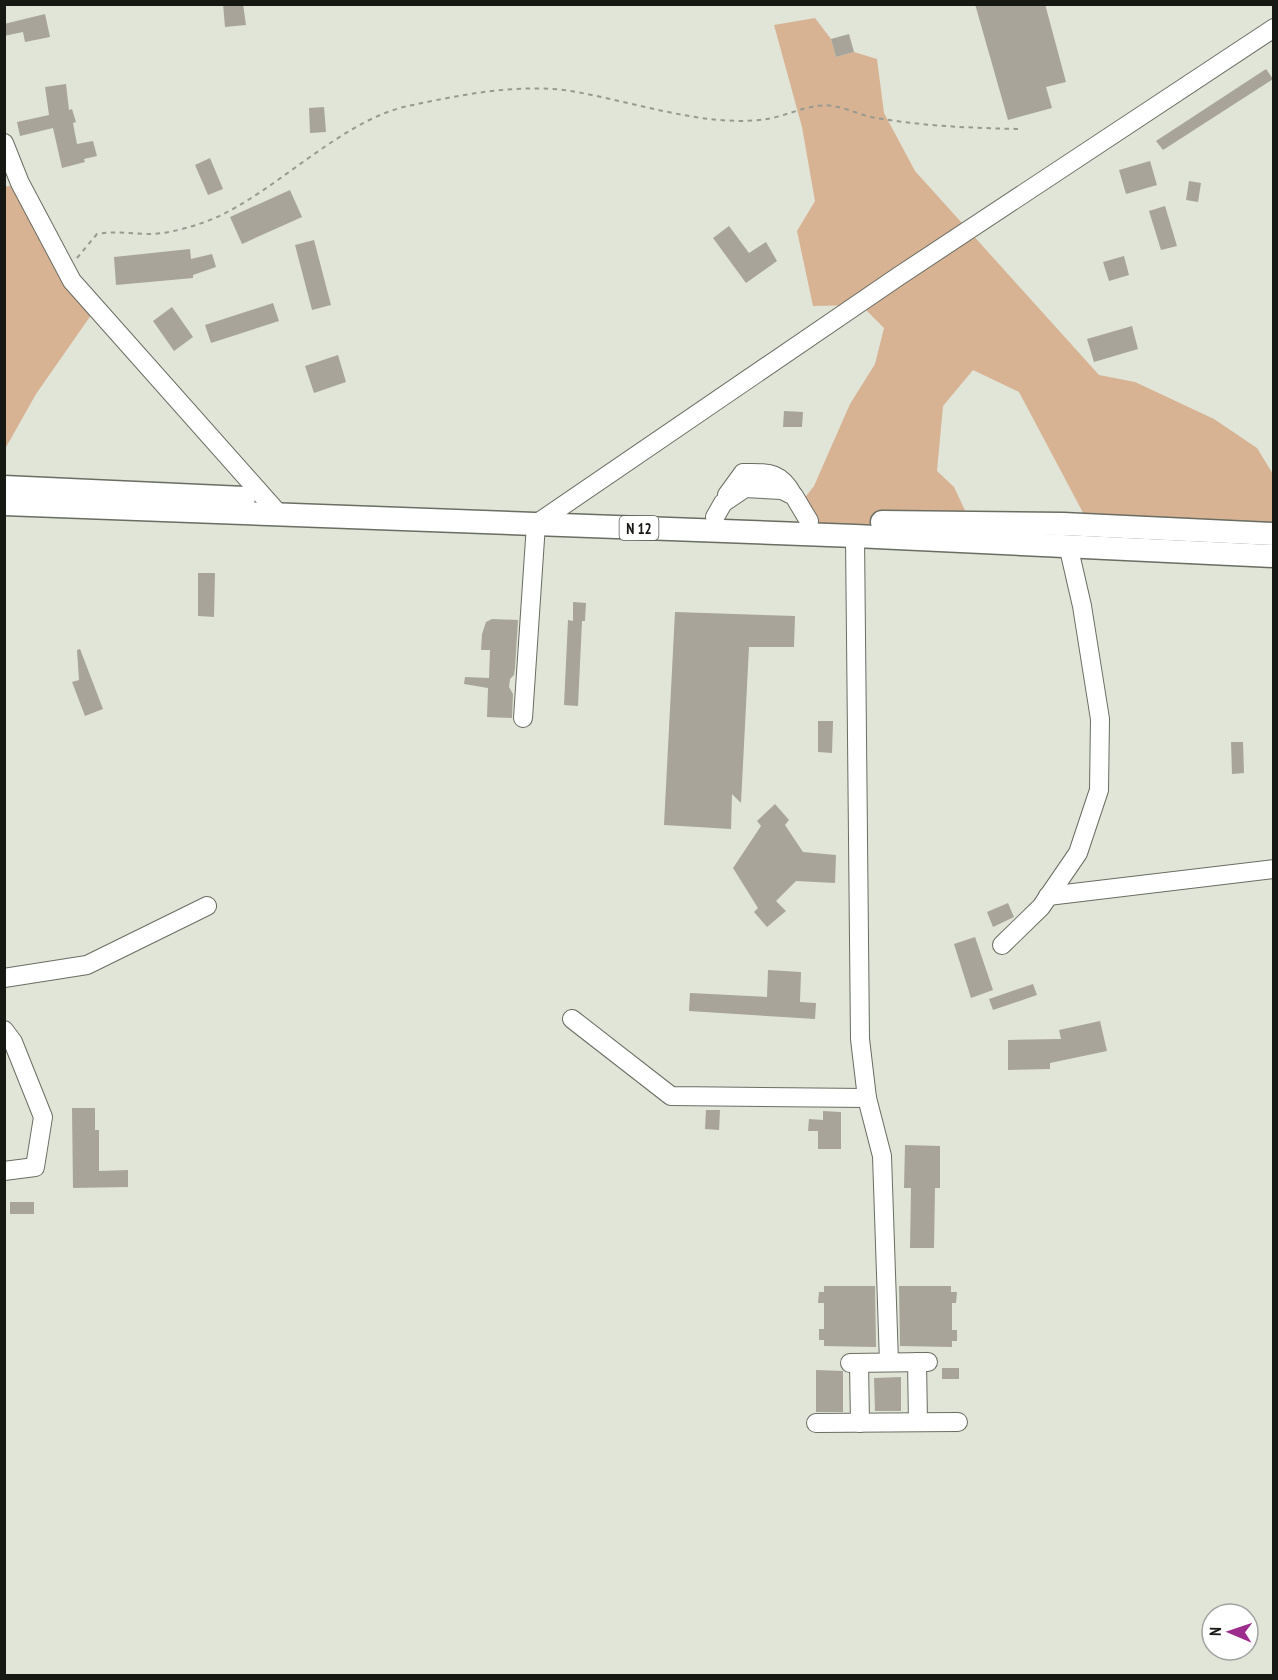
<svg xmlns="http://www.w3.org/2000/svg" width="1278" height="1680" font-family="'PT Sans Narrow',sans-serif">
	<rect width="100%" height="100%" fill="#e1e5d8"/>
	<g fill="#d7b293">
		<path d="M815 18 831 39 836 57 854 52 877 59 884 113 915 171 1099 375 1135 382 1214 419 1257 448 1273 474V549L1098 541 1019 392 973 370 943 406 937 471 954 487 977 536 812 529 799 505 814 486 850 404 875 364 884 328 861 305 813 306 797 231 815 201 802 127 774 25Z"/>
		<path d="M20 183 96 308 36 394 5 449V187Z"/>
	</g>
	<g fill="#a8a499">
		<path d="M223 4H243L246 25 225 27Z"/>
		<path d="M975 4H1045L1066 82 1046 87 1052 108 1008 120Z"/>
		<path d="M45 14 50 37 25 42 23 32 4 36V24Z"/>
		<path d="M849 34 854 52 836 57 831 39Z"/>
		<path d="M1266 69 1273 79 1163 150 1156 141Z"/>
		<path d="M66 84 69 110 72 109 76 122 73 123 77 144 93 141 97 156 84 159 85 162 62 168 53 128 20 136 17 122 49 115 45 87Z"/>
		<path d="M324 107 326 132 310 133 309 108Z"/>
		<path d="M210 158 223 189 208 195 195 165Z"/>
		<path d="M1150 161 1157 185 1126 194 1119 170Z"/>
		<path d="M1189 181 1201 183 1198 202 1186 200Z"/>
		<path d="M290 190 302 217 242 244 230 217Z"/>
		<path d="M1165 206 1177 246 1161 250 1149 211Z"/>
		<path d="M729 226 749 253 766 242 777 261 746 283 713 238Z"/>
		<path d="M314 240 331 305 312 310 295 245Z"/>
		<path d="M190 249 191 259 212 254 216 267 193 275V278L116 285 114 257Z"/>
		<path d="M1124 256 1129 275 1109 281 1103 262Z"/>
		<path d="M273 303 279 321 211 343 205 325Z"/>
		<path d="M172 307 193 337 174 351 153 321Z"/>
		<path d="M1132 326 1138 349 1094 362 1087 339Z"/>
		<path d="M338 355 346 382 314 393 305 366Z"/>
		<path d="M784 411 803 412 802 427H783Z"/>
		<path d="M198 573H215L214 617 198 616Z"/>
		<path d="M573 602 586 603 585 621H582L578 706 564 705 568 620 573 621Z"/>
		<path d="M675 612 795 616 794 647H749L741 803 732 794 731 829 664 825Z"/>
		<path d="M492 619 518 620 515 668 514 675 510 679 509 687 513 694 512 718 487 717 488 688 464 684 465 677 489 678 490 650H481L482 634 486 622Z"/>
		<path d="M80 649 103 709 85 716 72 682 79 680 77 650Z"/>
		<path d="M818 721H833L832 753 818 752Z"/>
		<path d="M1231 742H1243L1244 773 1232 774Z"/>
		<path d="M775 804 789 820 785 825 803 852 836 855 835 883 796 881 776 901 786 911 767 927 754 912 758 908 733 868 761 826 757 821Z"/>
		<path d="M1008 903 1014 917 993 927 987 912Z"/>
		<path d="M975 937 993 990 971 998 954 944Z"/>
		<path d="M768 970 801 972 800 1002 816 1003 815 1019 689 1011 690 993 767 997Z"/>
		<path d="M1033 984 1037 995 993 1010 989 999Z"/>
		<path d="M1100 1021 1107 1051 1050 1063V1069L1008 1070V1040L1061 1039 1059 1030Z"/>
		<path d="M72 1108H95V1130H99V1171L128 1170V1187L73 1188Z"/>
		<path d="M706 1110H720L719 1130 705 1129Z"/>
		<path d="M823 1111 841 1112V1149H818V1131H808L809 1119 823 1120Z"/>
		<path d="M905 1145 940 1146V1188H935L934 1248H910L911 1188H904Z"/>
		<rect x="10" y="1202" width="24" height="12"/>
		<path d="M824 1286H875L876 1347 824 1346V1340H819V1329H824V1303H818L819 1292H824Z"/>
		<path d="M899 1286H951V1292H957L956 1303H952V1330H957V1341H952V1347L900 1346Z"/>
		<rect x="942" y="1368" width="17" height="11"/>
		<path d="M816 1370 843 1371V1412H816Z"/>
		<path d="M901 1377V1411H875L874 1378Z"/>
	</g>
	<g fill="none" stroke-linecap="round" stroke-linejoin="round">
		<g stroke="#696d62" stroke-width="20">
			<g id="minor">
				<path d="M4 143 20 183 72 281 279 514"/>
				<path d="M727 495 743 473C768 473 780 471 793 495"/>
				<path d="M715 517 723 503 745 488 782 490 794 496 809 521"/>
				<path d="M855 536 860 1039 867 1098 882 1156 889 1362"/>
				<path d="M523 718 536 524 899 276 1274 28"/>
				<path d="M1048 896 1274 869"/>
				<path d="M1002 945 1041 907 1078 853 1099 790 1100 719 1082 606 1068 545"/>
				<path d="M4 978 87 965 207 906"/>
				<path d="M572 1019 671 1096 867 1098"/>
				<path d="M4 1030 13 1042 43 1117 35 1167 4 1171"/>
				<path d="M917 1362 918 1422"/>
				<path d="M850 1363 928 1362"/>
				<path d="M859 1363 860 1423"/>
				<path d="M816 1423 958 1422"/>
			</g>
		</g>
		<g stroke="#696d62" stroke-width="25">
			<g id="major">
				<path d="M4 487 244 498"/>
				<path d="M4 504 855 536 1274 556"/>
				<path d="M882 522 1063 524 1274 534"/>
			</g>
		</g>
		<path stroke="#979a90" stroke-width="2" stroke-dasharray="4.5 4.5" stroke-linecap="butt" d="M77 258 97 234C114 231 127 233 145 234 166 235 196 226 215 218 278 190 342 120 408 106 460 95 518 83 571 91 617 99 662 113 709 119 727 121 750 122 767 119 787 116 813 102 833 106 846 108 858 114 871 117 920 126 970 128 1020 129"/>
		<use href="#minor" stroke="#fff" stroke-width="18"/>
		<use href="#major" stroke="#fff" stroke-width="22"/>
	</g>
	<g text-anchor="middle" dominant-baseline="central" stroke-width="4.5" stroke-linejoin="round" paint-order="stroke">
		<rect fill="#fff" stroke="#5c5d5a" stroke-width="1.5" x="619.5" y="516" width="39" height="24" rx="4.5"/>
		<g font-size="15" font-weight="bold" fill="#161813">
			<text x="639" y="528">N 12</text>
		</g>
	</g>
	<rect width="1278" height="1680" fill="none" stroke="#161813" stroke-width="12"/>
	<g transform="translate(1230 1632) rotate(272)"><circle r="28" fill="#ffffff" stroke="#a2a3a1" stroke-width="1.5"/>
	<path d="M0-4.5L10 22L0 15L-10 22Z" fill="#9d2d8c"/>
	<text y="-9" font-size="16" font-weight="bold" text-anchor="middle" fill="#161813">N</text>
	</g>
</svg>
